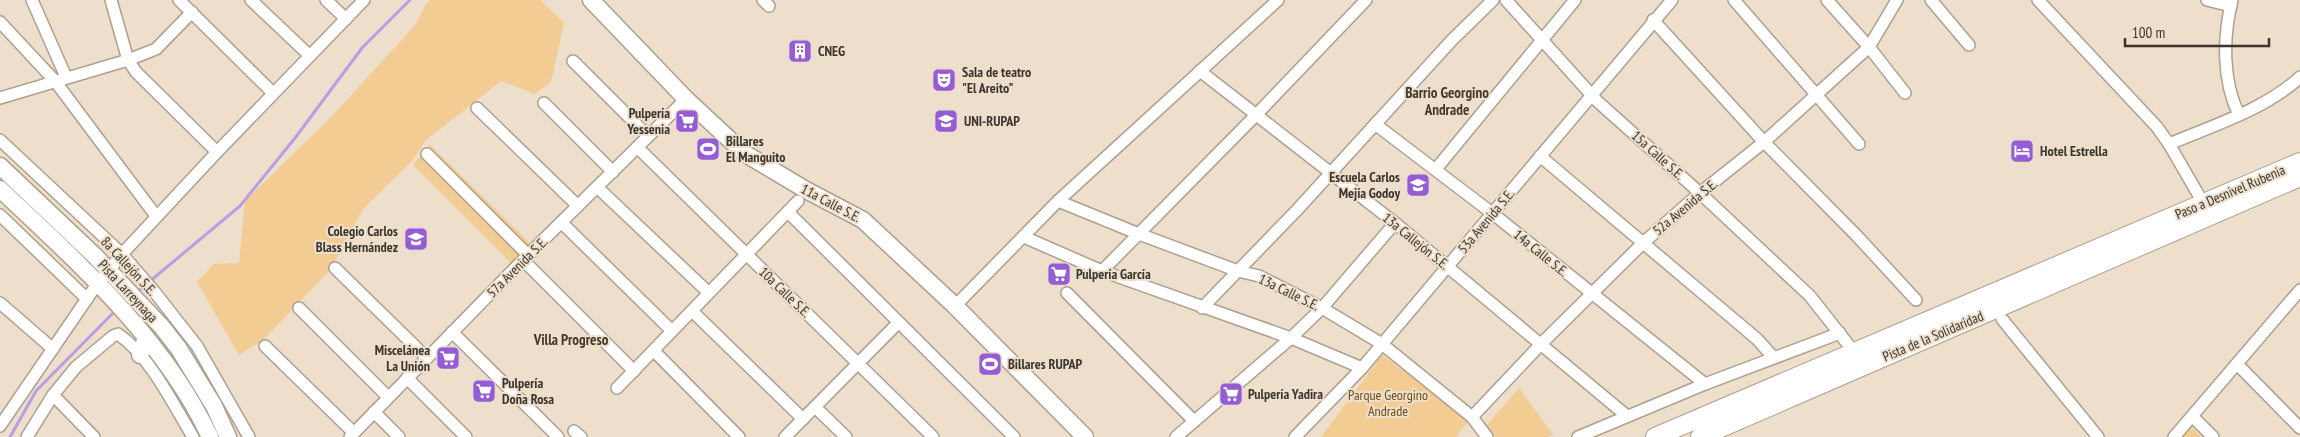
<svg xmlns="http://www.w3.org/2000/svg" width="2300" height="437" font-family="'PT Sans Narrow',sans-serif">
	<rect width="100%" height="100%" fill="#eddfcc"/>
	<g fill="#f3cc94">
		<path d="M431 0H540L564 23 551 82 535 94 501 81 426 140 412 161 363 209 331 269 264 339 239 355 197 282 214 264 239 263 245 201 333 115 416 24 425 5Z"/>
		<path d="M429 144 532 245 513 265 413 165Z"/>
		<path d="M1382 355 1469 420 1456 437H1321Z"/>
		<path d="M1519 388 1553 434 1548 437H1493L1485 427Z"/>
		<path d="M2189 425 2202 437H2180Z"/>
	</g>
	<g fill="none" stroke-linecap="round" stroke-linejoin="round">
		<g stroke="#ba9ee3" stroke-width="3">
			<path d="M137 292 240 206 295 138 362 48 410 0"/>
			<path d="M10 437 36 391 115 311"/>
		</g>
		<g stroke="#ada08f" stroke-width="14">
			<g id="street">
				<path d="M32 0 66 77"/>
				<path d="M111 0 128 60 136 72 217 152"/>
				<path d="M179 0 273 93"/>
				<path d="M251 0 310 56"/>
				<path d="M326 0 346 19"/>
				<path d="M763 0 769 6"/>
				<path d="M1506 0 1597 101 1700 193 1810 296 1854 352"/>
				<path d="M1734 0 1859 144"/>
				<path d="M1827 0 1869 47 1905 93"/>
				<path d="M1931 0 1969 45"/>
				<path d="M2038 0 2157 127 2169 144 2198 194"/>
				<path d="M2207 0 2231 6"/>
				<path d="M2232 0C2223 37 2222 80 2239 115"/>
				<path d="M1653 20 1764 142 1857 236 1916 300"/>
				<path d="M0 22 55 81 156 216"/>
				<path d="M573 61 648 136"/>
				<path d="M1200 71 1395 223 1627 416"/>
				<path d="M0 98 128 60 156 49 192 12"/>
				<path d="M544 103 613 172"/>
				<path d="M477 108 578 206"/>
				<path d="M1375 124 1492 213 1705 384"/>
				<path d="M0 140 122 254 153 290 197 346 249 437"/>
				<path d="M2169 144C2212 126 2266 109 2300 77"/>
				<path d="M637 147 933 437"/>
				<path d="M427 154 528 255"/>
				<path d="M1540 156 1757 339 1773 357"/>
				<path d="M1436 169 1575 0"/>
				<path d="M597 187 709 293"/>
				<path d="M1058 201 1139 234 1238 271 1259 276 1322 308 1382 344 1472 417 1487 437"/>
				<path d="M788 212 1014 437"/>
				<path d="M0 215 87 299"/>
				<path d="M561 222 672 331"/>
				<path d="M1024 237 1102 271 1291 338 1362 368"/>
				<path d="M523 260 634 371"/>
				<path d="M335 268 427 358"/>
				<path d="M1102 271 1257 114 1366 0"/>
				<path d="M1067 293 1194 421"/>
				<path d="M0 303 53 349"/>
				<path d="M955 306 1058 201 1278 0"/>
				<path d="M299 308 388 397"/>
				<path d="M1202 308 1297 210 1452 40 1493 0"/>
				<path d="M692 311 803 419"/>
				<path d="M2002 319 2098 437"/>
				<path d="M452 332 558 437"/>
				<path d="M265 346 354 433"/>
				<path d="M654 351 739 437"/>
				<path d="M2237 364 2300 428"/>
				<path d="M407 378 466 437"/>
				<path d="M617 388 798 201"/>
				<path d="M53 395 94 437"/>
				<path d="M815 407 846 437"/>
				<path d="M374 412 399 437"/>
				<path d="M1472 417 1542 343 1643 243 1700 193 1764 142 1869 47 1897 0"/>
				<path d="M2193 417 2213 437"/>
				<path d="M0 426 95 287 122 254 217 152 364 0"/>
				<path d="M574 431 581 437"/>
				<path d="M27 437 53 395 76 367 113 336 118 334C150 356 173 404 193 437"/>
				<path d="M350 437 523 260 686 99"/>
				<path d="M785 437 898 323"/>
				<path d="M1176 437 1291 338 1322 308 1395 223"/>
				<path d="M1295 437 1362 368 1672 0"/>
				<path d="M1578 437 1705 384 1840 333"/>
				<path d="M2174 437 2300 290"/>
			</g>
		</g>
		<g stroke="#ada08f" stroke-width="19">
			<g id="secondary">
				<path d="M591 0 686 99 744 153 806 190 863 220 955 306 1085 437"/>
				<path d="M0 166 96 257 162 327 179 349 214 406 228 437"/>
				<path d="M0 189C78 263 163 337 210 437"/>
				<path d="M140 355 146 338"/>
			</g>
		</g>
		<g stroke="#ada08f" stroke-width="20">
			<g id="primary">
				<path d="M1655 437 2300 162"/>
				<path d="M1700 437C1900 350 2101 265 2300 177"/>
			</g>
		</g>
		<use href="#street" stroke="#fff" stroke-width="11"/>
		<use href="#secondary" stroke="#fff" stroke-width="16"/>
		<use href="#primary" stroke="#fff" stroke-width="18"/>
	</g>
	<defs>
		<g id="building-square" transform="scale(1.25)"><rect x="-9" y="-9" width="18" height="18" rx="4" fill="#945cd5" stroke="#eddfcc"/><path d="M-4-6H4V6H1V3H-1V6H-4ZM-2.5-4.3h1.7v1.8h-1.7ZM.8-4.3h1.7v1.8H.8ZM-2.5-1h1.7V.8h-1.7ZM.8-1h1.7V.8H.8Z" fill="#fff"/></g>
		<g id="theatre-square" transform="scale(1.25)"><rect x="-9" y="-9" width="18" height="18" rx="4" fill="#945cd5" stroke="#eddfcc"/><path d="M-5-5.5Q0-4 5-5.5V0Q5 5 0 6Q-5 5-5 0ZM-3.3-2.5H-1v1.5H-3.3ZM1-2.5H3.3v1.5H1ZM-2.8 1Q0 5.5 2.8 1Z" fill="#fff"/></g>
		<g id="supermarket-square" transform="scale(1.25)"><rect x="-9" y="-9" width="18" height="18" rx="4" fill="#945cd5" stroke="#eddfcc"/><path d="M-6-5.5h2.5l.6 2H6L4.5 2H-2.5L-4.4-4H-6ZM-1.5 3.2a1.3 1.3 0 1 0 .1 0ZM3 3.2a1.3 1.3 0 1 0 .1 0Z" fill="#fff"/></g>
		<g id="university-square" transform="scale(1.25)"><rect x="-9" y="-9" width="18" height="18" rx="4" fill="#945cd5" stroke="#eddfcc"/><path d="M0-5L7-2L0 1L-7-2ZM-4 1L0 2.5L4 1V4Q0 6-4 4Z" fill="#fff"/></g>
		<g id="stadium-square" transform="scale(1.25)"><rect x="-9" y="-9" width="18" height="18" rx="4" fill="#945cd5" stroke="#eddfcc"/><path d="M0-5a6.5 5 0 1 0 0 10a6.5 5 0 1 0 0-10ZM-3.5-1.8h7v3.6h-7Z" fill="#fff"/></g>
		<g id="hotel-square" transform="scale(1.25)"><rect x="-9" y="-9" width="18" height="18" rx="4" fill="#945cd5" stroke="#eddfcc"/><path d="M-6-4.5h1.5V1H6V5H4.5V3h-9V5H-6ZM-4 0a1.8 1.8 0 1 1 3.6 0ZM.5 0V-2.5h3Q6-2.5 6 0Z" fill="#fff"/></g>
		<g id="school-square" transform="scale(1.25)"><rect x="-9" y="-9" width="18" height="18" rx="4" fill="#945cd5" stroke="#eddfcc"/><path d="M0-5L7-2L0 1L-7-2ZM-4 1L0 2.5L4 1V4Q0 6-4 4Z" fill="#fff"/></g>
	</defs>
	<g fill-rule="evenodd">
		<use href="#building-square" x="800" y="51"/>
		<use href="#theatre-square" x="944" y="80"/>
		<use href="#supermarket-square" x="687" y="121"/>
		<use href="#university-square" x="946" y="121"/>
		<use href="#stadium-square" x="708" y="149"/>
		<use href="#hotel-square" x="2022" y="151"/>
		<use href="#school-square" x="1418" y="185"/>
		<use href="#school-square" x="416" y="239"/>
		<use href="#supermarket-square" x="1059" y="274"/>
		<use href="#supermarket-square" x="448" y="358"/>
		<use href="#stadium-square" x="990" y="364"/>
		<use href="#supermarket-square" x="484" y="391"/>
		<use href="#supermarket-square" x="1231" y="394"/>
	</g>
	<g text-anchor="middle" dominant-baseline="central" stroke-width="4" stroke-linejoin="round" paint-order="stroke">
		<g font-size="14" font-weight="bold" fill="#3b352e" stroke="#eddfcc" text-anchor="start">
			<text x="818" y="51">CNEG</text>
			<text x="962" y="72">Sala de teatro<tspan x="962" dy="16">"El Areito"</tspan></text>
			<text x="670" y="113" text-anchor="end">Pulpería<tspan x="670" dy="16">Yessenia</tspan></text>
			<text x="964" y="121">UNI-RUPAP</text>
			<text x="726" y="141">Billares<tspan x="726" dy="16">El Manguito</tspan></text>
			<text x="2040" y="151">Hotel Estrella</text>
			<text x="1400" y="177" text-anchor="end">Escuela Carlos<tspan x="1400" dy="16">Mejia Godoy</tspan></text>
			<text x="398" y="231" text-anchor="end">Colegio Carlos<tspan x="398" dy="16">Blass Hernández</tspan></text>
			<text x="1076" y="274">Pulpería García</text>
			<text x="430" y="350" text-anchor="end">Miscelánea<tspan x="430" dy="16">La Unión</tspan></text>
			<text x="1008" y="364">Billares RUPAP</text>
			<text x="502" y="383">Pulpería<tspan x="502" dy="16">Doña Rosa</tspan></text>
			<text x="1248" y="394">Pulpería Yadira</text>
		</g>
		<g font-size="14" fill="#3b352e" stroke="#eddfcc">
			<text transform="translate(1658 155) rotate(42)">15a Calle S.E.</text>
			<text transform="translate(2230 192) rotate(-23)">Paso a Desnivel Rubenia</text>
			<text transform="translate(831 203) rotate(28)">11a Calle S.E.</text>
			<text transform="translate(1685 207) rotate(-40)">52a Avenida S.E.</text>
			<text transform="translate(1486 221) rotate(-50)">53a Avenida S.E.</text>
			<text transform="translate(1416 241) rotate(39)">13a Callejón S.E.</text>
			<text transform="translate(1541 253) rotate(39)">14a Calle S.E.</text>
			<text transform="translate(129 266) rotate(47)">8a Callejón S.E.</text>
			<text transform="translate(517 267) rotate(-45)">57a Avenida S.E.</text>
			<text transform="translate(128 291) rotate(47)">Pista Larreynaga</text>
			<text transform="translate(785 292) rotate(44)">10a Calle S.E.</text>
			<text transform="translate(1289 292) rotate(26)">13a Calle S.E.</text>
			<text transform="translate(1933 336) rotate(-23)">Pista de la Solidaridad</text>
		</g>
		<g font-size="14" fill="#6c4d1a" stroke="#eddfcc">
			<text x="1388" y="395">Parque Georgino<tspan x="1388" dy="16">Andrade</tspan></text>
		</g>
		<g font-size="15" font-weight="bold" fill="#443a2a" stroke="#eddfcc">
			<text x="1447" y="92">Barrio Georgino<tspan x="1447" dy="17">Andrade</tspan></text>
			<text x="571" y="339">Villa Progreso</text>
		</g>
	</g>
	<path d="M2125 38v8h144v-8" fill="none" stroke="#3b352e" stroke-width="2.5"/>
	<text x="2132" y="38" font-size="15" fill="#3b352e" stroke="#eddfcc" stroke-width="4" paint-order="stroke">100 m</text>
</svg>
